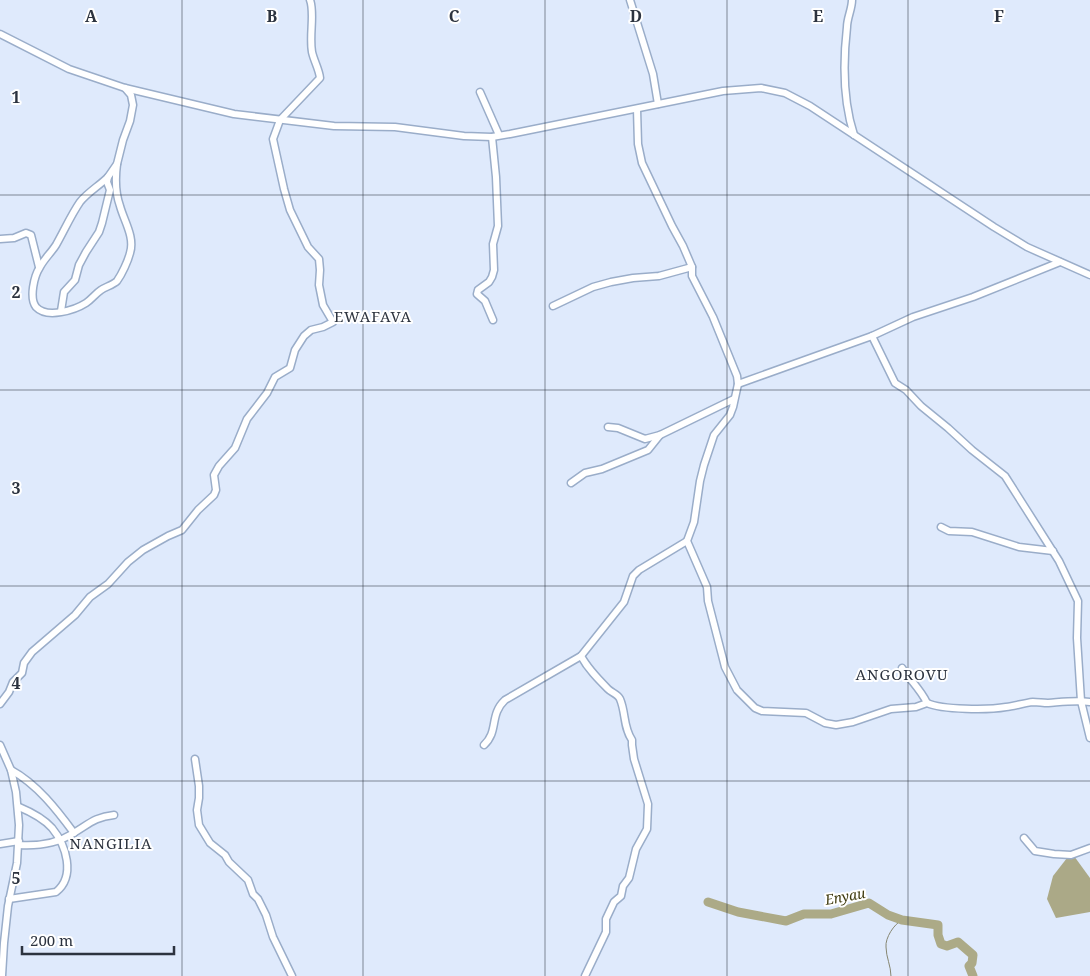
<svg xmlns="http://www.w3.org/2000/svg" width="1090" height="976" font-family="'Noto Serif',serif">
	<rect width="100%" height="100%" fill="#dfeafc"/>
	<path fill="#aba987" d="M1074 856 1090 878V912L1056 918 1047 899 1053 876 1067 858Z"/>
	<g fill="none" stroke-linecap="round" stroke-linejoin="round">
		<path stroke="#868671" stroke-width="1" d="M891 976C891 966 886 957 886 947 885 938 894 924 902 920"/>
		<path stroke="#acaa87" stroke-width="9" d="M708 902 738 912 786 921 804 914H831L869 903 888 915 902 920 938 925V935L941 944 947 946 958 942 973 955 972 963 969 966 973 976"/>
		<g stroke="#9aadc9" stroke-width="9">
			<g id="minor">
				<path d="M630 0 653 74 658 104"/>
				<path d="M852 0C852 9 847 18 847 27 843 62 843 101 854 135"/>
				<path d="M0 34 69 69 125 88 234 114 334 126 395 127 464 136 492 137 510 134 723 91 761 88 785 93 810 106 994 227 1027 247 1090 275"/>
				<path d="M480 92 499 135"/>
				<path d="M637 109 638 144 642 163 672 226 683 246 692 267V276L713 317 737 376 738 384 733 407 730 415 714 435 704 465 700 481 694 522 687 541 707 587 708 601 725 667 737 690 755 708 762 711 806 713 825 723 836 725 853 722 891 709 916 707 927 703C942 710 989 710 1006 707 1015 706 1024 703 1033 702 1038 702 1043 703 1048 703 1062 702 1076 700 1090 702"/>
				<path d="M492 137 496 177 498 226 493 244 494 270 492 277 489 282 478 290 477 294 485 301 493 320"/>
				<path d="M108 177C99 186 88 192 80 202 71 215 64 231 56 245 51 253 44 259 40 267 34 276 29 298 36 307 47 319 75 310 86 303 92 299 95 294 101 290 105 287 113 285 117 281 122 274 128 261 130 253 135 237 124 221 120 206 115 192 115 179 117 164"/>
				<path d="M0 239 14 238 26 233 31 235 39 267"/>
				<path d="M553 306 593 287 611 282 633 278 659 276 692 267"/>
				<path d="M61 311 64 292 75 280 79 265 86 252 99 232 102 223 110 190 107 182 108 177 117 164 123 140 130 121 133 105 131 95 125 88"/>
				<path d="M872 336 895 383 906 390 921 406 948 428 972 450 1005 476 1059 561 1078 601 1077 638 1081 701 1090 738"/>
				<path d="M738 384 872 336 913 317 973 297 1060 262"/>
				<path d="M608 427 618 428 645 439 660 435 734 399"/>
				<path d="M571 483 585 473 602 469 648 450 660 435"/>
				<path d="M941 527 949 531 972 532 1019 547 1053 551"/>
				<path d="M902 668C910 680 921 690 927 703"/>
				<path d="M0 704 9 692 13 682 22 673 24 663 32 652 75 615 90 597 108 584 128 562 143 550 168 536 182 530 198 510 214 495 216 490 214 475 219 466 235 448 247 419 267 393 275 377 290 368 295 350 304 336 311 330 323 327 333 322 323 305 319 285 320 270 319 259 308 247 290 210 284 189 273 139 280 120 320 78C319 69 314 61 312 52 309 35 315 13 310 0"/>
				<path d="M0 745 11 770 16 792 19 825 17 863 8 906 4 943 2 976"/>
				<path d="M484 745C499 731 489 715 505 700L581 656"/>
				<path d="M195 759 199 786V798L197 810 199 825 210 843 225 855 229 862 248 880 253 894 258 899 266 915 273 937 292 976"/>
				<path d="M11 770C37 784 57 810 74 833"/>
				<path d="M1024 838 1035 851 1054 854 1071 855 1090 848"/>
				<path d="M0 844 19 841"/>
				<path d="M19 845C37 846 56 844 72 834 88 825 94 817 114 815"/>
				<path d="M9 899 56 892C76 876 66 845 52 828 43 818 31 812 19 807"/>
				<path d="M585 976 606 932V919L614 902 621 896 623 886 629 878 636 849 647 829 648 804 634 759 632 745V740C623 727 626 713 620 699 618 694 612 693 608 689 598 679 588 669 581 656L624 602 633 576 639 570 687 541"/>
			</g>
		</g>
		<use href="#minor" stroke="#fff" stroke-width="6"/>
	</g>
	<path fill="none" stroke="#2c333f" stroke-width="1" stroke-opacity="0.55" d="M182 0V976M363 0V976M545 0V976M727 0V976M908 0V976M0 195H1090M0 390H1090M0 586H1090M0 781H1090"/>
	<g text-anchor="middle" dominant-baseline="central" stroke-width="4" stroke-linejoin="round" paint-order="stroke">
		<g font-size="14" font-style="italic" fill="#3d390d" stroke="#fff">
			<text transform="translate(845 896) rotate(-10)">Enyau</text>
		</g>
		<g font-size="15" letter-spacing="1" fill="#2c333f" stroke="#fff">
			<text x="373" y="316">EWAFAVA</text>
			<text x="902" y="674">ANGOROVU</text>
			<text x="111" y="843">NANGILIA</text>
		</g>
	</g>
	<g font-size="16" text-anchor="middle" font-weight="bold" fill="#2c333f" stroke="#fff" stroke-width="4" stroke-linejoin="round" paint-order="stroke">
		<text x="91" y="22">A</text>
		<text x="272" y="22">B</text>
		<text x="454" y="22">C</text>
		<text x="636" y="22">D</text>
		<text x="818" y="22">E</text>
		<text x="999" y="22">F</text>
		<text x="16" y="103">1</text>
		<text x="16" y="298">2</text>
		<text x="16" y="494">3</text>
		<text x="16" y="689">4</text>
		<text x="16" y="884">5</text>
	</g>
	<path d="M22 946v8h152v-8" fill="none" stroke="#2c333f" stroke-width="2.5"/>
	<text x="30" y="946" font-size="15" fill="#2c333f" stroke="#ffffff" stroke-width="4" paint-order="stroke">200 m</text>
</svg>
